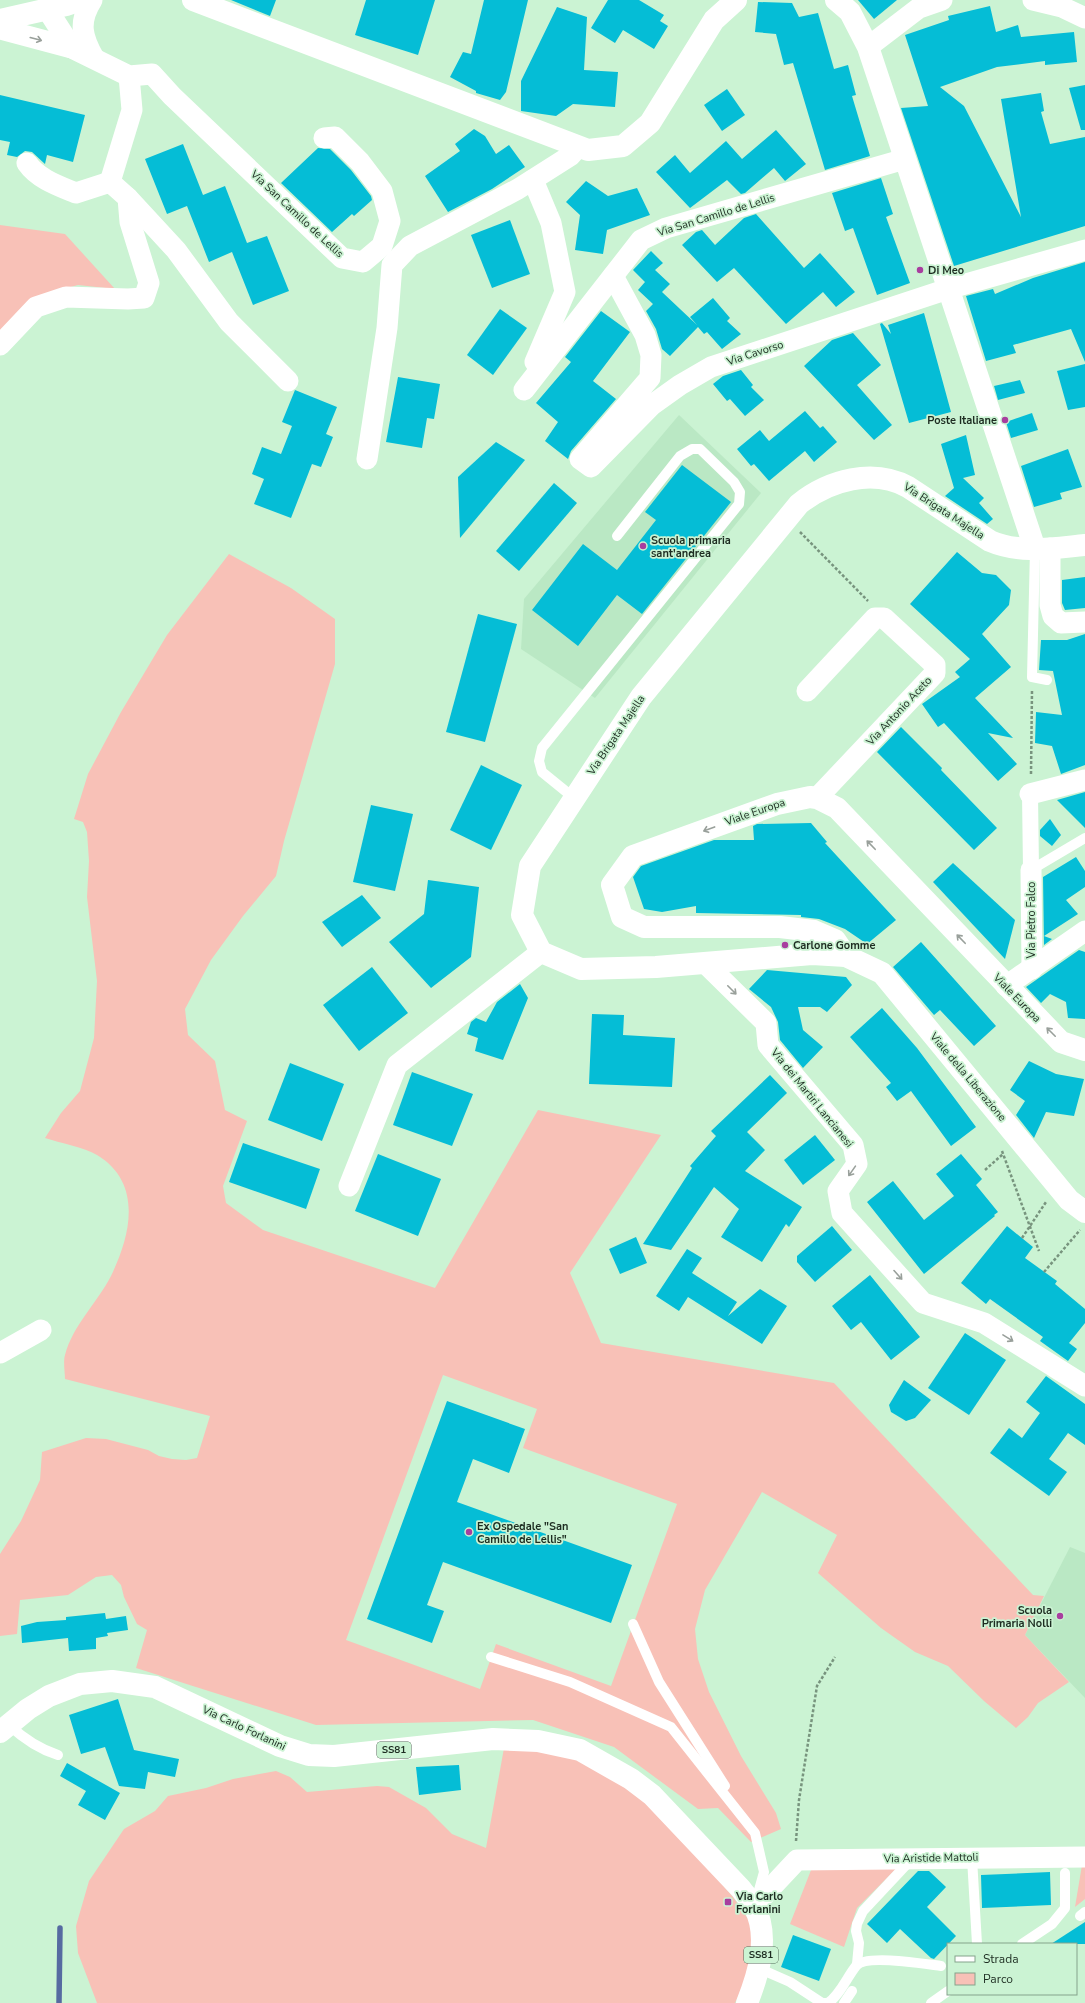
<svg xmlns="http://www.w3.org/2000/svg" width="1085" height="2003" font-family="'Nunito Sans',sans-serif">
	<rect width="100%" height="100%" fill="#cbf3d3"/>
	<g fill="#bae8c4">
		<path d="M679 415 761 493 595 698 521 649 524 599Z"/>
		<path d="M1070 1547 1085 1553V1698L1025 1635Z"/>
	</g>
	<g fill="#f8c1b7" fill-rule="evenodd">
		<path d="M0 225 65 234 115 289 78 285 56 291 0 338Z"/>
		<path d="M229 554 291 588 335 619V664L284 841 276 876 243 916 211 960 185 1009 188 1035 215 1061 225 1110 247 1121 223 1186 226 1203 263 1230 435 1288 538 1110 661 1135 570 1273 601 1343 834 1383 1033 1595 1044 1596 1025 1635 1069 1682 1038 1703 1028 1717 1016 1728 984 1701 948 1666 915 1652 881 1628 818 1573 837 1535 762 1492 705 1590 695 1629 698 1659 709 1692 741 1756 776 1813 781 1829 751 1842 718 1808 698 1809 614 1747 533 1720 316 1725 136 1668 147 1630 137 1624 124 1597 121 1585 112 1575 96 1577 68 1595 20 1600 17 1634 0 1636V1554L21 1521 40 1480 42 1452 86 1438 106 1439 148 1450 159 1456 172 1459 186 1460 197 1458 210 1416 65 1379C65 1372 63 1362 65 1355 73 1325 97 1303 111 1276 131 1235 143 1183 97 1155 84 1147 60 1143 45 1138L61 1113 80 1091 94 1038 97 981 87 897 89 861 87 832 83 822 74 819 88 774 121 712 167 635ZM443 1375 537 1409 523 1448 677 1504 611 1686 496 1644 480 1689 346 1640Z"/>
		<path d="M504 1748H513L585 1759 653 1808 701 1859 733 1897 755 1929 747 1978 735 2003H97L78 1953 76 1926 89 1881 124 1829 155 1811 168 1796 206 1788 233 1779 276 1771 290 1777 307 1792 377 1786 389 1787 426 1808 452 1834 486 1848Z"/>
		<path d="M1083 1859H1085V1899L1075 1907Z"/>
		<path d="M903 1862 857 1908 844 1947 790 1924 813 1865Z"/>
	</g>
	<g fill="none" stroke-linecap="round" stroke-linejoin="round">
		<path stroke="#566aa1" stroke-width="5.5" d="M59 2003 60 1928"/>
	</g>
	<g fill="#05bdd6">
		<path d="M231 0H276L270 16Z"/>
		<path d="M366 0H435L418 55 355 35Z"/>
		<path d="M484 0H528L506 92 500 100 476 93V91L450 77 463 52 471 54Z"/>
		<path d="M608 0H639L664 15 660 21 668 26 654 49 623 30 615 43 591 28Z"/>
		<path d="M858 0H897L874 19Z"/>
		<path d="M758 2 792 3 799 17 818 13 834 69 848 65 856 95 852 96 870 156 825 170 793 63 784 65 776 34 755 32Z"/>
		<path d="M990 6 996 32 1018 25 1021 37 1074 32 1077 62 1045 65V61L997 67 940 87 964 106 1021 217 1001 99 1041 93 1044 111 1041 112 1050 144 1085 137V226L954 266 901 108 928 106 905 35 949 20 948 16Z"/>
		<path d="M557 7 587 17 584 70 618 72 615 107 573 104 556 116 521 111V81Z"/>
		<path d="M1085 85V130H1081L1069 88Z"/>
		<path d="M727 89 745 115 722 131 704 105Z"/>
		<path d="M0 95 85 115 73 162 47 155 45 164 32 152 25 151 17 157 7 155 10 142 0 140Z"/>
		<path d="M474 129 485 136 496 154 509 145 525 167 492 189 448 212 425 176 460 151 455 144Z"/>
		<path d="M776 130 806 164 785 181 774 168 745 193 741 194 727 180 690 208 656 172 675 155 690 173 726 141 742 159Z"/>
		<path d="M183 144 203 195 225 186 247 243 267 236 289 291 253 305 232 252 209 262 187 206 167 214 145 159Z"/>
		<path d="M318 148 330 149 351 170 371 196 372 200 354 216 352 214 332 232 281 183Z"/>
		<path d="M881 178 893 214 886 217 910 283 877 295 853 228 845 231 832 193Z"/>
		<path d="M586 181 608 196 637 188 650 215 607 230 603 254 575 250 580 215 566 202Z"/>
		<path d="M756 214 804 268 820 253 855 292 836 307 823 292 786 324 734 268 717 282 682 245 696 232 702 230 715 245 744 218Z"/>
		<path d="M510 220 530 274 492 288 471 235Z"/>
		<path d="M651 251 663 263 655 270 670 284 662 292 697 325 690 317 713 298 730 318 727 321 741 334 722 349 707 332 704 334 698 327 670 356 662 349 656 329 646 311 653 304 638 290 645 282 633 270Z"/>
		<path d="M1085 262V362L1071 329 1013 345 1016 353 986 361 966 296 993 289 995 294 1033 278Z"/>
		<path d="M500 309 527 328 493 375 467 355Z"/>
		<path d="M601 311 630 332 593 381 616 399 571 451 568 459 545 441 558 422 536 403 571 362 565 357Z"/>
		<path d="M924 313 951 412 909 423 880 324 882 323 891 334 888 325Z"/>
		<path d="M853 333 881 365 857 385 892 425 874 440 804 366 832 340Z"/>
		<path d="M1085 364V407L1068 410 1057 371Z"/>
		<path d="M741 370 753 385 751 387 764 400 745 416 730 399 727 401 713 384 723 376Z"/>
		<path d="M398 377 440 384 434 419 427 418 422 448 386 442Z"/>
		<path d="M1020 380 1025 393 998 400 994 386Z"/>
		<path d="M295 390 337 407 326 434 333 437 321 467 312 464 291 518 254 504 264 479 252 474 262 447 281 454 292 426 282 422Z"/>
		<path d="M805 411 820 428 823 426 837 442 814 462 805 451 769 481 754 464 751 466 737 449 760 430 769 441Z"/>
		<path d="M1032 413 1038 430 1011 438 1006 422Z"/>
		<path d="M966 435 975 475 963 478 984 498 979 503 993 519 987 524 945 496 954 488 941 444Z"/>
		<path d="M496 442 525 460 460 538 458 477Z"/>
		<path d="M1068 449 1082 487 1060 493 1062 499 1034 507 1021 466Z"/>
		<path d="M682 465 731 502 642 614 617 595 578 646 532 610 583 544 617 570 656 520 645 512Z"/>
		<path d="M554 483 577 503 519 571 496 551Z"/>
		<path d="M957 552 982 573 996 575 1011 590 1009 605 982 634 1011 667 975 698 1013 738 988 733 1017 764 998 781 944 723 938 727 922 704 960 677 955 672 970 659 910 604Z"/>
		<path d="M1085 577V608L1065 610 1062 603V580Z"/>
		<path d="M478 614 517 624 485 742 446 732Z"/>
		<path d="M1085 634V765L1061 774 1052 746 1035 743 1036 712 1062 715 1053 671 1039 670 1041 640H1067Z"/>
		<path d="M901 727 942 768 941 770 997 828 974 850 877 752Z"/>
		<path d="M481 765 522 785 491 850 450 830Z"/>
		<path d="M1085 792V828L1057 800Z"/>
		<path d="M371 805 413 814 395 891 353 882Z"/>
		<path d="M1050 819 1061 835 1052 846 1040 836V830Z"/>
		<path d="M811 823 827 842 825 843 896 920 867 944 845 929 819 919 801 917V915L696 913V906L662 912 644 909 633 877 641 866 714 840H754L753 826 757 824Z"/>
		<path d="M1076 857 1085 871V887L1066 900 1078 914 1044 936 1052 939 1044 945 1043 877Z"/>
		<path d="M953 863 1015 920 1005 959 933 882Z"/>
		<path d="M428 880 479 887 471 957 431 988 389 942 424 914Z"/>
		<path d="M362 895 381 918 342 947 322 922Z"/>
		<path d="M921 942 996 1026 974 1046 940 1010 934 1015 893 967Z"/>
		<path d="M1079 950 1085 952V1019L1068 1018 1066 1002 1050 994 1041 1003 1026 987Z"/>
		<path d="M372 967 408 1013 359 1051 323 1005Z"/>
		<path d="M767 970 846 977 852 985 827 1012 820 1007H798L803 1030 823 1047 803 1068 780 1040 778 1022 771 1007 749 989Z"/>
		<path d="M520 984 528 998 503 1060 475 1051 478 1038 467 1034 471 1022 476 1018 486 1022 497 1002Z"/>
		<path d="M882 1008 917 1048 976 1127 951 1146 911 1091 897 1101 886 1087 891 1083 850 1037Z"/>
		<path d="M592 1014 624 1015 623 1035 675 1038 672 1087 589 1084Z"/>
		<path d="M1029 1061 1056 1074 1084 1079 1074 1116 1046 1112 1034 1138 1016 1115 1025 1101 1010 1090Z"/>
		<path d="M290 1063 344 1084 322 1141 268 1120Z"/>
		<path d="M412 1072 473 1094 452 1146 393 1125Z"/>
		<path d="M770 1075 787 1093 747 1132 765 1150 745 1171 802 1207 789 1227 786 1224 762 1262 721 1237 739 1209 714 1187 671 1250 643 1244 692 1168 690 1166 716 1136 711 1131Z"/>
		<path d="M815 1135 835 1160 803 1185 784 1160Z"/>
		<path d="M243 1143 320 1169 306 1209 229 1182Z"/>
		<path d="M378 1154 441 1179 418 1236 355 1211Z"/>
		<path d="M961 1154 982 1179 976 1185 998 1212 994 1215 995 1216 924 1274 867 1202 893 1181 924 1220 954 1196 936 1174Z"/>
		<path d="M832 1226 852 1250 815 1282 797 1262V1256Z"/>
		<path d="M1007 1226 1033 1247 1025 1258 1057 1281 1055 1284 1085 1309V1323L1069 1343 1077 1349 1068 1361 1040 1341 1043 1337 990 1299 986 1304 961 1283Z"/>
		<path d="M636 1237 647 1263 620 1274 609 1249Z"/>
		<path d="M687 1249 702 1258 692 1273 737 1302 728 1316 760 1289 787 1306 762 1344 688 1297 679 1311 656 1296Z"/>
		<path d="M870 1275 920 1337 891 1360 861 1322 851 1330 832 1306Z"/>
		<path d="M965 1333 1006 1360 969 1415 928 1388Z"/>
		<path d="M1046 1376 1085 1404V1445L1068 1433 1049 1459 1067 1472 1049 1496 990 1453 1009 1428 1022 1438 1040 1413 1026 1402Z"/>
		<path d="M904 1380 931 1400 915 1418 906 1421 891 1412 889 1405Z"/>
		<path d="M447 1401 525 1429 509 1473 473 1459 457 1502 632 1565 611 1623 443 1562 427 1605 444 1611 432 1643 367 1619Z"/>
		<path d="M105 1613 106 1619 126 1616 128 1630 107 1633 108 1636 96 1638V1649L69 1651 68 1638 22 1643 21 1626 37 1622 66 1620V1617Z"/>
		<path d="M118 1699 134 1750 179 1759 175 1777 148 1772 145 1789 119 1786 105 1747 81 1754 69 1715Z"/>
		<path d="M67 1763 120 1793 105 1820 78 1805 86 1791 60 1776Z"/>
		<path d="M459 1765 461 1790 419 1795 416 1767Z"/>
		<path d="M918 1871H929L946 1887 927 1907 956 1936 934 1959 931 1958 900 1929 887 1943 867 1924Z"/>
		<path d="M1050 1872 1051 1905 982 1908 981 1875Z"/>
		<path d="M1085 1922V1944H1051Z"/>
		<path d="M793 1935 831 1949 819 1981 781 1967Z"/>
	</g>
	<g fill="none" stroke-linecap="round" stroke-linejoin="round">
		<g stroke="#78947e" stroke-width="2.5" stroke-dasharray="3 2" stroke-linecap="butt">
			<path d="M800 532 868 601"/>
			<path d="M1031 774 1032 691"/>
			<path d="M1002 1151 1039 1251"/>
			<path d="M985 1170 1003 1154"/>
			<path d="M1022 1238 1046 1202"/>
			<path d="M1044 1272 1080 1230"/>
			<path d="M796 1841 799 1800 817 1686 835 1657"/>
		</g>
		<g stroke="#fff" stroke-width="10">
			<path d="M1035 549 1032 677 1047 680"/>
			<path d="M574 798 542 772 539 761 542 748 739 504 740 492 734 482 700 449H692L680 456 617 536"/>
			<path d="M1031 870 1085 838"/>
			<path d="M633 1624 659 1682 725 1786"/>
			<path d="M491 1657 570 1682 671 1727 755 1833 764 1872 757 1897"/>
			<path d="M9 1725C24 1739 39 1749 58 1755"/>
			<path d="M972 1858 977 1944"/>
			<path d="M1080 1916 1085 1912"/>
			<path d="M1022 1944 1052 1924 1065 1908V1873"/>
			<path d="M857 1964 859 1943 856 1931 857 1924 863 1911 907 1864"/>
			<path d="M758 1968 790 1982 822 2003H826"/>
			<path d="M828 2003C840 1995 847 1977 856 1966 865 1954 925 1964 941 1966"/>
			<path d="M844 2003 852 1991"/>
			<path d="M931 2003 948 1991"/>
		</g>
		<path stroke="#fff" stroke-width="16" d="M1030 794 1031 870"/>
		<g stroke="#fff" stroke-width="21">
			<path d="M92 0C78 22 82 37 94 58"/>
			<path d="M1033 0 1062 7 1085 18"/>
			<path d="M47 9 72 48"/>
			<path d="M0 29 72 48 129 76 152 74 172 96 342 258 363 262 382 246 390 221 382 191 360 162 335 137 324 138"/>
			<path d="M868 47 919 8 942 0"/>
			<path d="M533 180 551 223 565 292 535 362"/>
			<path d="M110 182 132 110 129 76"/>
			<path d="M128 198 176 250 229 322 288 381"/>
			<path d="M613 276 645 335 651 355 650 378 580 459 591 467 652 405 680 385 711 367 948 289 1085 250"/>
			<path d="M0 345 36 307 66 297 128 299 144 298 149 283 130 222 128 198 110 182 76 193C59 186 38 179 27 163"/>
			<path d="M524 390 641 240 666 228 905 159"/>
			<path d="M367 459 387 328 392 265 410 246 518 189 570 156 578 147"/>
			<path d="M1050 548V605L1053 616 1061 623 1085 622"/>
			<path d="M807 691 875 618H884L935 665V673L817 798"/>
			<path d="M1030 794 1085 780"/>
			<path d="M1031 870 1032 969"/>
			<path d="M705 963 766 1023 768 1045 853 1145 857 1164 838 1191 842 1213 923 1303 984 1323 1085 1386"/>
			<path d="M1006 986 1085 931"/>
			<path d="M349 1186 397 1065 541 952"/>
			<path d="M0 1353 41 1330"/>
			<path d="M754 1906 797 1860 1085 1857"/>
		</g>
		<g stroke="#fff" stroke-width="22">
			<path d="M193 0 588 150 623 146 650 123 714 20 736 0"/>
			<path d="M836 0 850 12 868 47 1035 549"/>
			<path d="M0 20 66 5 81 0"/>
			<path d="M846 956 835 940 814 931 780 927H644L622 917 612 885 633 856 777 804 810 797 817 798 837 808 1061 1042 1085 1050"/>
		</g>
		<path stroke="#fff" stroke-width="22" d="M1085 545C1053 548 1020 554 990 541L908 487C873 468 829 480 799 504L641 697 530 866 522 915 541 952 581 969 656 967 812 954 846 956 882 973 1069 1200 1085 1212"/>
		<path stroke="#fff" stroke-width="22" d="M0 1732 28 1709 49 1696 80 1684 112 1681 155 1687 280 1746 309 1755 334 1756 493 1739 538 1741 580 1750 631 1779 652 1795 741 1889C745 1895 751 1900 754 1906 770 1936 759 1973 747 2003"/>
	</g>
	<defs><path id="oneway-shaft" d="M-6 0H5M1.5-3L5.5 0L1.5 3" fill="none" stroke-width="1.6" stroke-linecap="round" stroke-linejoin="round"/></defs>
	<g stroke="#99a09b">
		<use href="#oneway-shaft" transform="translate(36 39) rotate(15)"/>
		<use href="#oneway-shaft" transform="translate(709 829) rotate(160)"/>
		<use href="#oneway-shaft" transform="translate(871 845) rotate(-134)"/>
		<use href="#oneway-shaft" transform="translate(961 939) rotate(-134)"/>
		<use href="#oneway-shaft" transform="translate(732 990) rotate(45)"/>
		<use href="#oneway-shaft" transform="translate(1051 1032) rotate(-135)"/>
		<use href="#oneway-shaft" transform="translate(852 1171) rotate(125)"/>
		<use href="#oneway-shaft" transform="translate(898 1275) rotate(48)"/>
		<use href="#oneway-shaft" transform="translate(1008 1338) rotate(32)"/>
	</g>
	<g fill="#a83e9f" stroke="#cbf3d3" stroke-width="1.5">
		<circle cx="920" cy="270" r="4"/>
		<circle cx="1005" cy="420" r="4"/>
		<circle cx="643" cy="546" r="4"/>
		<circle cx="785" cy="945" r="4"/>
		<circle cx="469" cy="1532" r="4"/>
		<circle cx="1060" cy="1616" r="4"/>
		<rect x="724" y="1898" width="8" height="8" rx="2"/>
	</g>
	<g text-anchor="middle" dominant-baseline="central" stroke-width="3.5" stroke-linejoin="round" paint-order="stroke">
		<g fill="#cbf3d3" stroke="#516856" stroke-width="1">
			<rect x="377" y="1742" width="34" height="16" rx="3"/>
			<rect x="744" y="1947" width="34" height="16" rx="3"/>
		</g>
		<g font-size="10" font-weight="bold" fill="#1d2c21">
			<text x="394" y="1750">SS81</text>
			<text x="761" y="1955">SS81</text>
		</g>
		<g font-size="11" fill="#1d2c21" stroke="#cbf3d3">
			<text transform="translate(297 214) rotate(43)">Via San Camillo de Lellis</text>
			<text transform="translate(716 215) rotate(-17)">Via San Camillo de Lellis</text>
			<text transform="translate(755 353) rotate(-18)">Via Cavorso</text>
			<text transform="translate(944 511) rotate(33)">Via Brigata Majella</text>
			<text transform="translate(899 711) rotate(-47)">Via Antonio Aceto</text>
			<text transform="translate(616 735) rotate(-56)">Via Brigata Majella</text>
			<text transform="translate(755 812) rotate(-19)">Viale Europa</text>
			<text transform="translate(1031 920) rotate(-90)">Via Pietro Falco</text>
			<text transform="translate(1017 998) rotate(46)">Viale Europa</text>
			<text transform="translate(968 1077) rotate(50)">Viale della Liberazione</text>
			<text transform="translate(812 1098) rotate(51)">Via dei Martiri Lancianesi</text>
			<text transform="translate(244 1728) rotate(25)">Via Carlo Forlanini</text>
			<text transform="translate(931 1858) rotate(-1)">Via Aristide Mattoli</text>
		</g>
		<g font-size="11" font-weight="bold" fill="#1d2c21" stroke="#cbf3d3" text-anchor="start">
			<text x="928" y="270">Di Meo</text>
			<text x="997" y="420" text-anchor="end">Poste Italiane</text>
			<text x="651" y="540">Scuola primaria<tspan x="651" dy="13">sant'andrea</tspan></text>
			<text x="793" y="945">Carlone Gomme</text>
			<text x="477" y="1526">Ex Ospedale "San<tspan x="477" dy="13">Camillo de Lellis"</tspan></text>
			<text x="1052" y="1610" text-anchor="end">Scuola<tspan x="1052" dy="13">Primaria Nolli</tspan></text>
			<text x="736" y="1896">Via Carlo<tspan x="736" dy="13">Forlanini</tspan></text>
		</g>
	</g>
	<rect x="947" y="1943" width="130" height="52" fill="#cbf3d3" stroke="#85a38c"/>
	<rect x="955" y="1956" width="20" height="6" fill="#ffffff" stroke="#85a38c"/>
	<text x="983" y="1963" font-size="12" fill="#1d2c21">Strada</text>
	<rect x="955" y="1973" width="20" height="12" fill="#f8c1b7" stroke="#85a38c"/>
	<text x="983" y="1983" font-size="12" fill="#1d2c21">Parco</text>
</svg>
